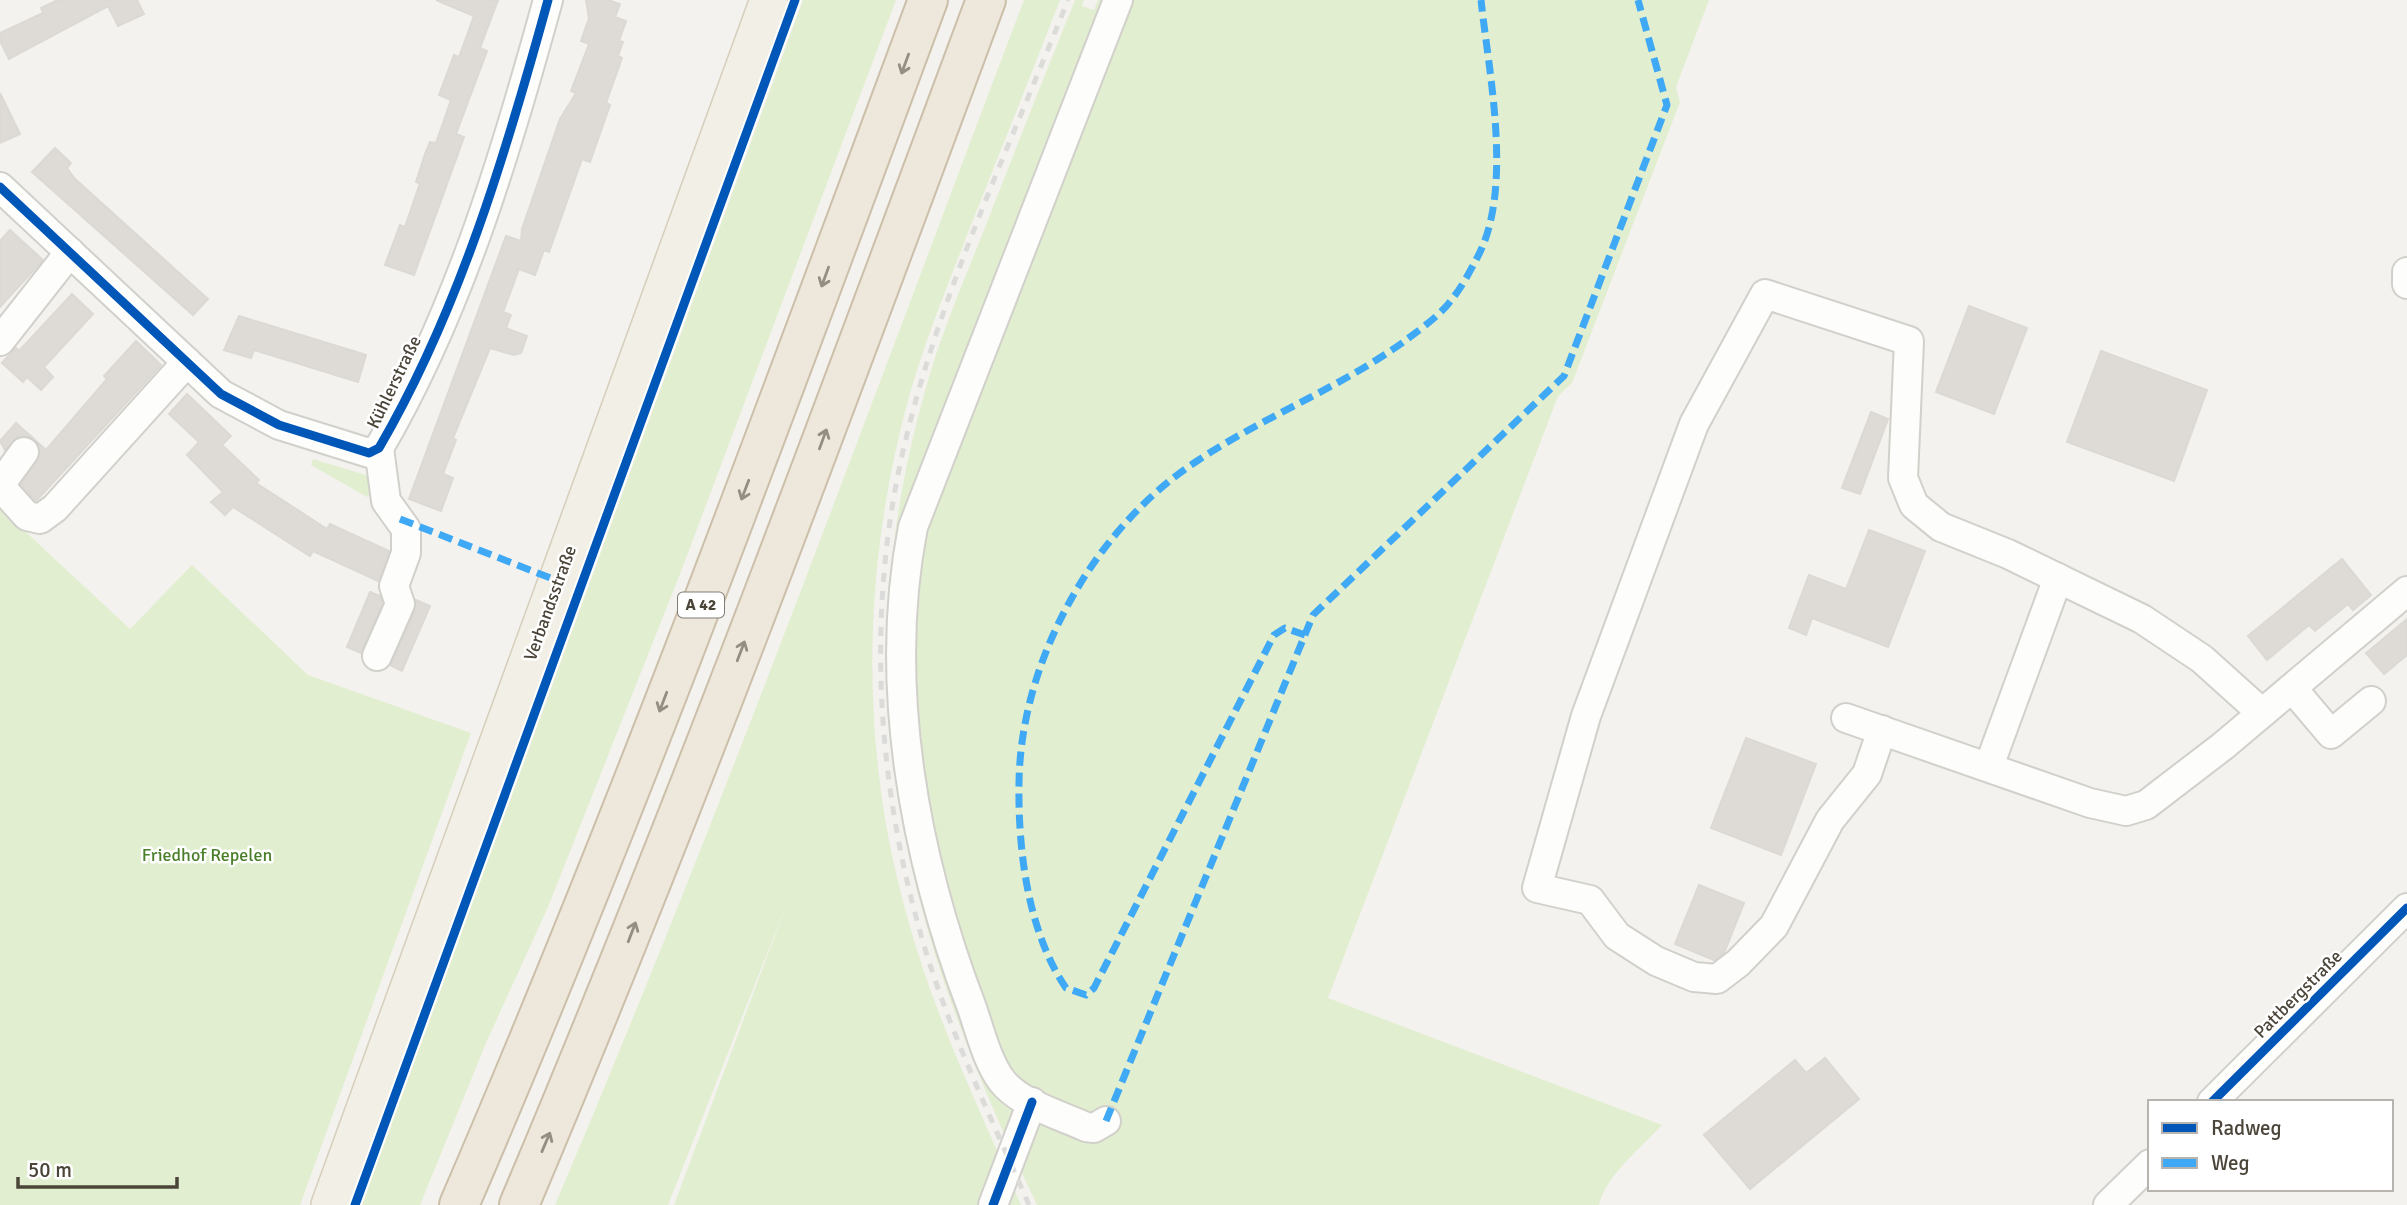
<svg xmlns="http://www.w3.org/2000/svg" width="2407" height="1205" font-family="Signika,sans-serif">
	<rect width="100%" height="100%" fill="#f4f2ee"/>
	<g fill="#e1eecf">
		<path d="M803 0H896L680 574 548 907 486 1043 420 1205H362Z"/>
		<path d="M1024 0H1060C1030 77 1000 153 969 230 948 285 925 340 909 397 862 567 859 746 907 916 934 1016 980 1110 1021 1205H674L789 898 668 1205H555C724 808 871 403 1024 0Z"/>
		<path d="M1075 0H1084L1082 6 1094 10 1098 0H1709L1676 87 1680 102 1572 383 1558 396 1328 998 1662 1125C1641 1148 1606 1175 1599 1205H1037C905 929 840 694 925 391 940 336 963 283 984 230 1014 153 1044 77 1075 0Z"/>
		<path d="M313 459 369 476 371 494 367 497 311 465Z"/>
		<path d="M0 508 130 629 192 565 308 675 471 733 300 1205H0Z"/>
	</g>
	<g fill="#dedbd6" stroke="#dcd9d4" stroke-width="2">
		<path d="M58 0H137L144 14 118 26 108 6 9 59 0 41V33L43 13 41 8Z"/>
		<path d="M436 0H498L480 48 487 51 456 134 464 137 414 275 385 265 400 225 405 227 420 183 416 182 425 154 430 142 436 143 451 100 439 95 454 55 459 57 474 16Z"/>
		<path d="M586 0H608L620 4 615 17 626 21 619 41 623 42 618 56 622 58 606 103 610 105 590 162 582 159 549 252 544 250 535 275 519 269 503 312 511 315 506 328 527 336 521 353 514 355 490 348 453 438 456 440 443 474 453 478 441 511 409 499 506 236 521 241 522 229 560 119 576 93 571 91 589 44 581 41 589 18Z"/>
		<path d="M0 93 20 134 0 143Z"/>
		<path d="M55 148 71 163 67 168 74 178 208 299 193 315 32 172Z"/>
		<path d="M10 230 43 260 0 307V241Z"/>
		<path d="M72 294 93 314 44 367 53 377 41 390 27 377 23 382 2 363 16 348 19 351Z"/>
		<path d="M1969 306 2027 328 1994 414 1936 392Z"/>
		<path d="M239 316 366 355 358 382 254 350 251 358 224 350Z"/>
		<path d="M136 341 161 365 36 501 21 484 40 454 36 441 46 450 107 379 104 376Z"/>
		<path d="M2101 351 2207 390 2174 481 2067 442Z"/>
		<path d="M187 394 231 436 222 445 259 480 256 483 327 529 330 524 389 551 378 581 313 551 310 556 233 507 225 515 211 502 223 492 187 455 199 442 169 414Z"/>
		<path d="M1871 412 1888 419 1860 494 1842 488Z"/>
		<path d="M16 423 33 438 18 437 5 450 0 441Z"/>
		<path d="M1869 530 1925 551 1888 647 1812 618 1806 635 1789 628 1809 575 1846 589Z"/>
		<path d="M2342 559 2371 595 2353 610 2348 604 2315 631 2309 625 2267 660 2248 636Z"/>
		<path d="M370 592 380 596 382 603 361 653 347 647Z"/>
		<path d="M416 600 430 606 402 671 390 665 415 611Z"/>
		<path d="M2407 619V655L2384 674 2366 653Z"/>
		<path d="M1746 738 1816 764 1781 855 1711 828Z"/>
		<path d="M1699 885 1744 903 1724 953 1714 960 1675 944Z"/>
		<path d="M1825 1058 1859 1099 1750 1189 1704 1135 1795 1060 1806 1073Z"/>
	</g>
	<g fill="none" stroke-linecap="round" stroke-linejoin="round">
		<g stroke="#d2d0cb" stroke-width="32">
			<g id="minor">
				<path d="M0 187 221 394 279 425 369 453 379 448C459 311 506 153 548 0"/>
				<path d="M2407 272V284"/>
				<path d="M0 341 70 252"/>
				<path d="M0 485 24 452"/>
				<path d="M0 486 27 516 40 519 55 508 187 362"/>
				<path d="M377 656 400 604 394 586 406 553V529L386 501 379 448"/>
				<path d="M2292 688 2331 734 2371 701"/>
				<path d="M1846 718 2090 803 2126 811 2146 805 2223 746 2407 591"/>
				<path d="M1882 730 1867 774 1830 820 1774 926 1738 963 1717 979 1694 977 1656 961 1617 936 1590 900 1537 888 1586 716 1694 424 1765 294 1909 341 1903 478 1914 505 1941 527 2008 554 2142 619 2202 659 2262 713"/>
				<path d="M1989 766 2058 578"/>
				<path d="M2212 1102 2407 908"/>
				<path d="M1106 1121 1094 1128 1086 1127C1060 1115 1020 1104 1002 1081 987 1061 980 1031 972 1008 915 859 882 685 913 527L1118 0"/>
				<path d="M993 1205 1032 1102"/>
				<path d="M2108 1205 2150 1164"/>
			</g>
		</g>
		<g stroke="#d6cebb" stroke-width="40">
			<path id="major" d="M330 1205 769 0"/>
		</g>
		<g stroke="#ccbfa9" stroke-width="42">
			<g id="highway">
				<path d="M459 1205C630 809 778 404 928 0"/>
				<path d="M519 1205C687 808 836 404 986 0"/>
			</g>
		</g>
		<use href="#minor" stroke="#fdfdfc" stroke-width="28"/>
		<use href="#major" stroke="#f2efe6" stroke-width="37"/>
		<use href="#highway" stroke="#ede8db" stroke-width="38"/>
		<path stroke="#dbdbda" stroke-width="5" stroke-dasharray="9 9" stroke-linecap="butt" d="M1029 1205C990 1115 945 1023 919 928 880 788 869 640 894 496 923 329 1005 158 1068 0"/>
		<g stroke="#3fa9f5" stroke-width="7" stroke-dasharray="14 7" stroke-linecap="butt">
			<path d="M400 519 558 581"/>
			<path d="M1305 635 1285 628 1274 635 1094 988 1086 995 1066 988C1028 932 1018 851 1019 784 1020 661 1094 528 1197 461 1263 417 1337 389 1402 343 1419 330 1440 316 1452 299 1462 287 1470 271 1477 258 1514 190 1489 75 1481 0"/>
			<path d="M1106 1121 1313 615 1564 376 1667 105 1638 0"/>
		</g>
		<g stroke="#fff" stroke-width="13">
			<g id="cycleway">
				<path d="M0 187 221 394 279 425 369 453 379 448C459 311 506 153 548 0"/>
				<path d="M2212 1102 2407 908"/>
				<path d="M355 1205 795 0"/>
				<path d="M993 1205 1032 1102"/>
			</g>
		</g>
		<use href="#cycleway" stroke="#0057b8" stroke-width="9"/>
	</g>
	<defs><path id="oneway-shaft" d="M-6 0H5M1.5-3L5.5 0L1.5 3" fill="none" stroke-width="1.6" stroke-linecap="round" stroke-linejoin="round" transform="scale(1.75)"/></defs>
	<g stroke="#948e82">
		<use href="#oneway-shaft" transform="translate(905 64) rotate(110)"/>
		<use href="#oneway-shaft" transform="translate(825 277) rotate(110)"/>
		<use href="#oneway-shaft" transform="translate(823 439) rotate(-70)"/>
		<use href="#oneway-shaft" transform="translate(745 490) rotate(111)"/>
		<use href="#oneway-shaft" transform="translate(741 651) rotate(-69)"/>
		<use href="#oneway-shaft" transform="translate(663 702) rotate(111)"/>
		<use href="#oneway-shaft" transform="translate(632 932) rotate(-69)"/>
		<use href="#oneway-shaft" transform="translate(546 1142) rotate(-67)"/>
	</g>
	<g text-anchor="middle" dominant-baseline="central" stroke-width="5" stroke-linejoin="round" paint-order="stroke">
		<rect fill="#fff" stroke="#817c74" stroke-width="2" x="678" y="592.5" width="46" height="25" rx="5"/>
		<g font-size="16" font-weight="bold" fill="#4b4439">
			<text x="701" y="605">A 42</text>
		</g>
		<g font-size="18" fill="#4b4439" stroke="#fff">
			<text transform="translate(394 382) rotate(-64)">Kühlerstraße</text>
			<text transform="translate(550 603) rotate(-70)">Verbandsstraße</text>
			<text transform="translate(2298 994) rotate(-45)">Pattbergstraße</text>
		</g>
		<g font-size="18" fill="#4a7f2a" stroke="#fff">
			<text x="207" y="855">Friedhof Repelen</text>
		</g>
	</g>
	<rect x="2148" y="1100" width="245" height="91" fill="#ffffff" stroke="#b7b4b0" stroke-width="2"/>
	<rect x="2162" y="1123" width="35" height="10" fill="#0057b8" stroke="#b7b4b0" stroke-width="2"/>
	<text x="2211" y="1135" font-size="21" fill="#4b4439">Radweg</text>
	<rect x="2162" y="1158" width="35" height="10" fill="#3fa9f5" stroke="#b7b4b0" stroke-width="2"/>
	<text x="2211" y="1170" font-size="21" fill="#4b4439">Weg</text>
	<path d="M18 1177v10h159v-10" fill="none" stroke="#4b4439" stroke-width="3.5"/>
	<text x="28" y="1177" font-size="21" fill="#4b4439" stroke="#ffffff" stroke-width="5" paint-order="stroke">50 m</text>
</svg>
